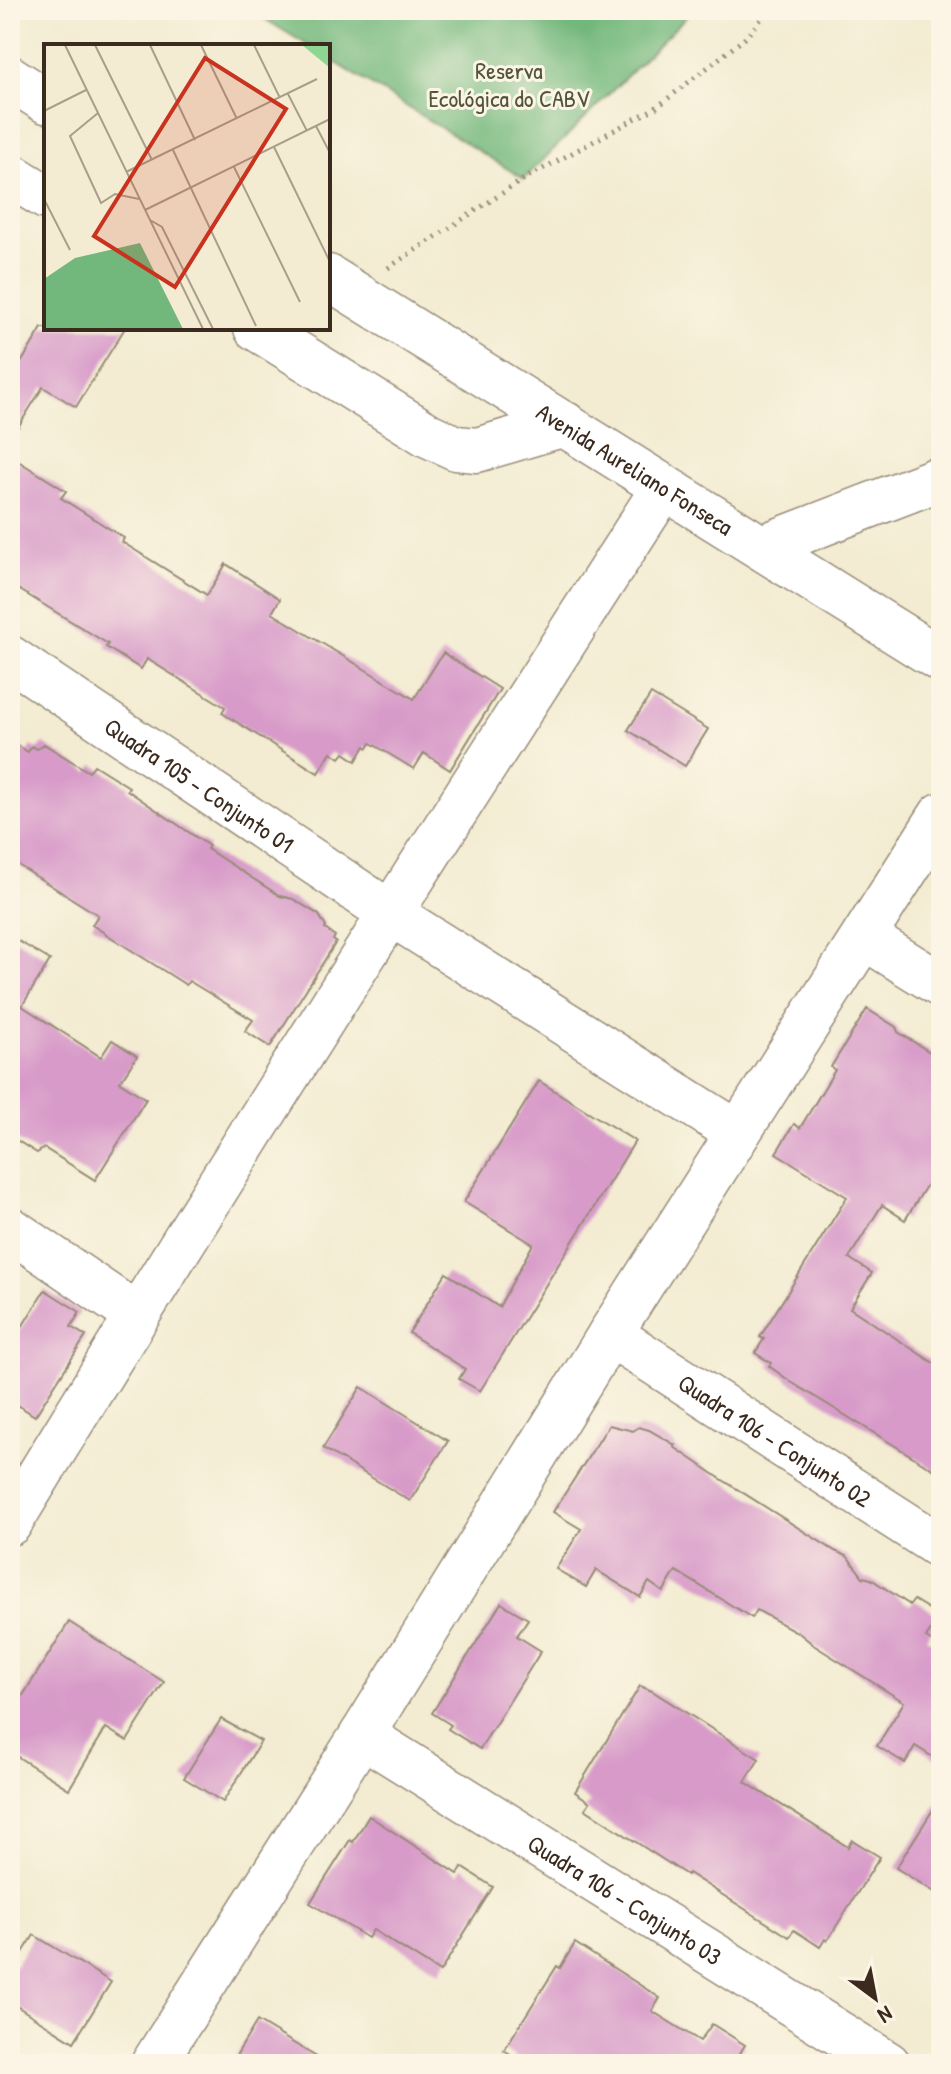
<svg xmlns="http://www.w3.org/2000/svg" width="951" height="2074" font-family="'Patrick Hand',sans-serif">
	<rect width="100%" height="100%" fill="#fcf5e5"/>
	<filter id="ink" filterUnits="userSpaceOnUse"><feTurbulence type="fractalNoise" baseFrequency=".0125" numOctaves="2"/><feDisplacementMap in="SourceGraphic" scale="16" xChannelSelector="R" yChannelSelector="G"/><feConvolveMatrix kernelMatrix="1 2 1 2 8 2 1 2 1" color-interpolation-filters="sRGB"/></filter>
	<filter id="wash" filterUnits="userSpaceOnUse"><feTurbulence type="fractalNoise" baseFrequency=".006" numOctaves="4" result="noise"/><feDisplacementMap in="SourceGraphic" scale="32" xChannelSelector="R" yChannelSelector="G"/><feGaussianBlur stdDeviation="1.8" result="paint"/><feColorMatrix in="noise" values="0 0 0 0 0 0 0 0 0 0 0 0 0 0 0 0 0 1.4 0 .05"/><feComposite in="paint" operator="in"/></filter>
	<g filter="url(#wash)">
		<rect width="100%" height="100%" fill="#f3ecd2"/>
		<path fill="#72b87c" stroke="#56714d" stroke-width="2" d="M250 10H693L524 179 328 58V46H309Z"/>
		<g id="blocks">
			<g fill="#d89bc9">
				<path d="M42 328H125L76 407 43 387 10 440V381Z"/>
				<path d="M10 456 66 491 61 498 124 538 122 542 207 595 226 564 280 599 272 613 414 699 443 653 500 689 450 770 424 753 414 769 371 743 368 748 365 746 356 761 344 753 340 758 331 752 318 773 222 713 225 707 147 659 141 669 106 647 108 644 10 584Z"/>
				<path d="M651 694 708 729 685 766 628 730Z"/>
				<path d="M10 741 28 752 32 746 37 749 44 744 89 772 94 765 129 787 127 790 209 846 207 849 280 896 293 899 319 915 326 927 325 929 335 936 333 940 336 942 270 1047 245 1031 253 1020 189 981 186 985 92 925 98 915 10 860Z"/>
				<path d="M10 936 50 960 22 1006 101 1057 112 1040 137 1056 120 1082 146 1099 95 1180 44 1148 37 1153 10 1136Z"/>
				<path d="M867 1009 896 1027 898 1032 941 1059V1162L905 1220 882 1205 849 1258 872 1273 850 1308 941 1368V1474L791 1382 769 1366 771 1363 755 1353 764 1339 760 1337 847 1197 776 1153 794 1124 800 1128 835 1070 831 1067Z"/>
				<path d="M539 1081 635 1141 480 1391 459 1379 465 1369 409 1333 446 1273 499 1307 533 1244 464 1202Z"/>
				<path d="M45 1290 80 1312 71 1327 86 1336 35 1416 10 1400V1346Z"/>
				<path d="M361 1387 448 1441 410 1501 323 1448Z"/>
				<path d="M609 1425 633 1431 639 1427 649 1430 675 1445 674 1447 718 1477 835 1551 847 1556 863 1577 871 1579 910 1605 914 1600 940 1616 926 1638 941 1647V1762L915 1746 905 1763 877 1746 904 1702 815 1646 799 1633 757 1610 752 1618 676 1571 663 1592 649 1582 640 1597 596 1570 586 1587 556 1569 581 1529 553 1512Z"/>
				<path d="M501 1603 528 1619 517 1636 541 1651 480 1749 448 1729 451 1725 432 1713Z"/>
				<path d="M69 1622 164 1682 127 1741 106 1728 69 1789 10 1752V1716Z"/>
				<path d="M640 1686 652 1691 759 1759 745 1782 848 1847 852 1840 880 1857 827 1941 825 1939 820 1947 794 1930 789 1937 688 1873 687 1875 585 1809 590 1802 575 1792Z"/>
				<path d="M221 1719 261 1741 223 1802 184 1778Z"/>
				<path d="M941 1797V1896L896 1868Z"/>
				<path d="M369 1816 458 1874 462 1867 493 1887 440 1972 373 1930 368 1938 310 1903 350 1840 353 1842Z"/>
				<path d="M34 1935 111 1982 74 2042 10 2002V1973Z"/>
				<path d="M575 1943 660 1998 652 2011 700 2041 712 2024 745 2045 734 2062 736 2064H526L504 2050 557 1966 560 1968Z"/>
				<path d="M257 2021 328 2064H231Z"/>
			</g>
		</g>
	</g>
	<g filter="url(#ink)">
		<use href="#blocks" fill-opacity="0" stroke="#978b78" stroke-width="2"/>
		<g fill="none" stroke-linecap="round" stroke-linejoin="round">
			<g stroke="#978b78" stroke-width="47">
				<g id="minor">
					<path d="M10 78 46 101"/>
					<path d="M10 175 46 197"/>
					<path id="s1" d="M328 277 941 660"/>
					<path d="M256 328 428 435 456 448 477 450 565 424"/>
					<path d="M762 547 941 478"/>
					<path id="s2" d="M10 658 390 913 738 1133"/>
					<path d="M864 937 941 985"/>
					<path d="M10 1229 136 1315"/>
					<path id="s3" d="M610 1334 941 1547"/>
					<path d="M10 1523C222 1174 443 830 664 487"/>
					<path id="s4" d="M362 1735 888 2064"/>
					<path d="M153 2064 362 1735 610 1334 941 815"/>
				</g>
			</g>
			<path stroke="#978b78" stroke-width="5" stroke-dasharray="2 6" stroke-linecap="butt" d="M388 268 524 179 657 107 744 39 769 10"/>
			<use href="#minor" stroke="#fff" stroke-width="44"/>
		</g>
	</g>
	<g text-anchor="middle" dominant-baseline="central" stroke-width="6" stroke-linejoin="round" paint-order="stroke">
		<g font-size="24" fill="#50553b" stroke="#fcf5e5">
			<text x="509" y="70">Reserva<tspan x="509" dy="28">Ecológica do CABV</tspan></text>
		</g>
		<g font-size="24" fill="#3b2a1e" stroke="#fcf5e5">
			<text stroke="none"><textPath href="#s1" startOffset="362">Avenida Aureliano Fonseca</textPath></text>
			<text stroke="none"><textPath href="#s2" startOffset="228">Quadra 105 - Conjunto 01</textPath></text>
			<text stroke="none"><textPath href="#s3" startOffset="196">Quadra 106 - Conjunto 02</textPath></text>
			<text stroke="none"><textPath href="#s4" startOffset="310">Quadra 106 - Conjunto 03</textPath></text>
		</g>
	</g>
	<g transform="translate(44 44)">
		<rect width="286" height="286" fill="#f3ecd2"/>
		<path d="M258 1H286V24Z" fill="#8ed792"/>
		<path d="M96 199 139 285H0V235L31 214Z" fill="#72b87c"/>
		<path fill="none" stroke="#a99e8a" stroke-width="2" d="M21 1 159 285M51 1 108 116M106 1 151 96M157 1 193 75M210 1 236 54M244 50 263 87M0 67 42 46M54 69 26 92 57 159 71 150 95 155M272 82 286 109M230 103 286 218M129 106 212 282M190 123 256 258M82 128 273 35M0 155 26 206M101 166 286 75M106 176 118 183 169 285"/>
		<path fill="#c8321e" fill-opacity="0.15" stroke="#c8321e" stroke-width="4" d="M161 14 242 65 131 243 50 192Z"/>
		<rect width="286" height="286" fill="none" stroke="#3b2a1e" stroke-width="4"/>
	</g>
	<rect width="951" height="2074" fill="none" stroke="#fcf5e5" stroke-width="40"/>
	<g transform="translate(875 1998) rotate(148)" stroke="#fcf5e5" stroke-width="6" paint-order="stroke">
	<path d="M0-6L14 30L0 20L-14 30Z" fill="#3b2a1e"/>
	<text y="-12" font-size="22" font-weight="bold" text-anchor="middle" fill="#3b2a1e">N</text>
	</g>
</svg>
